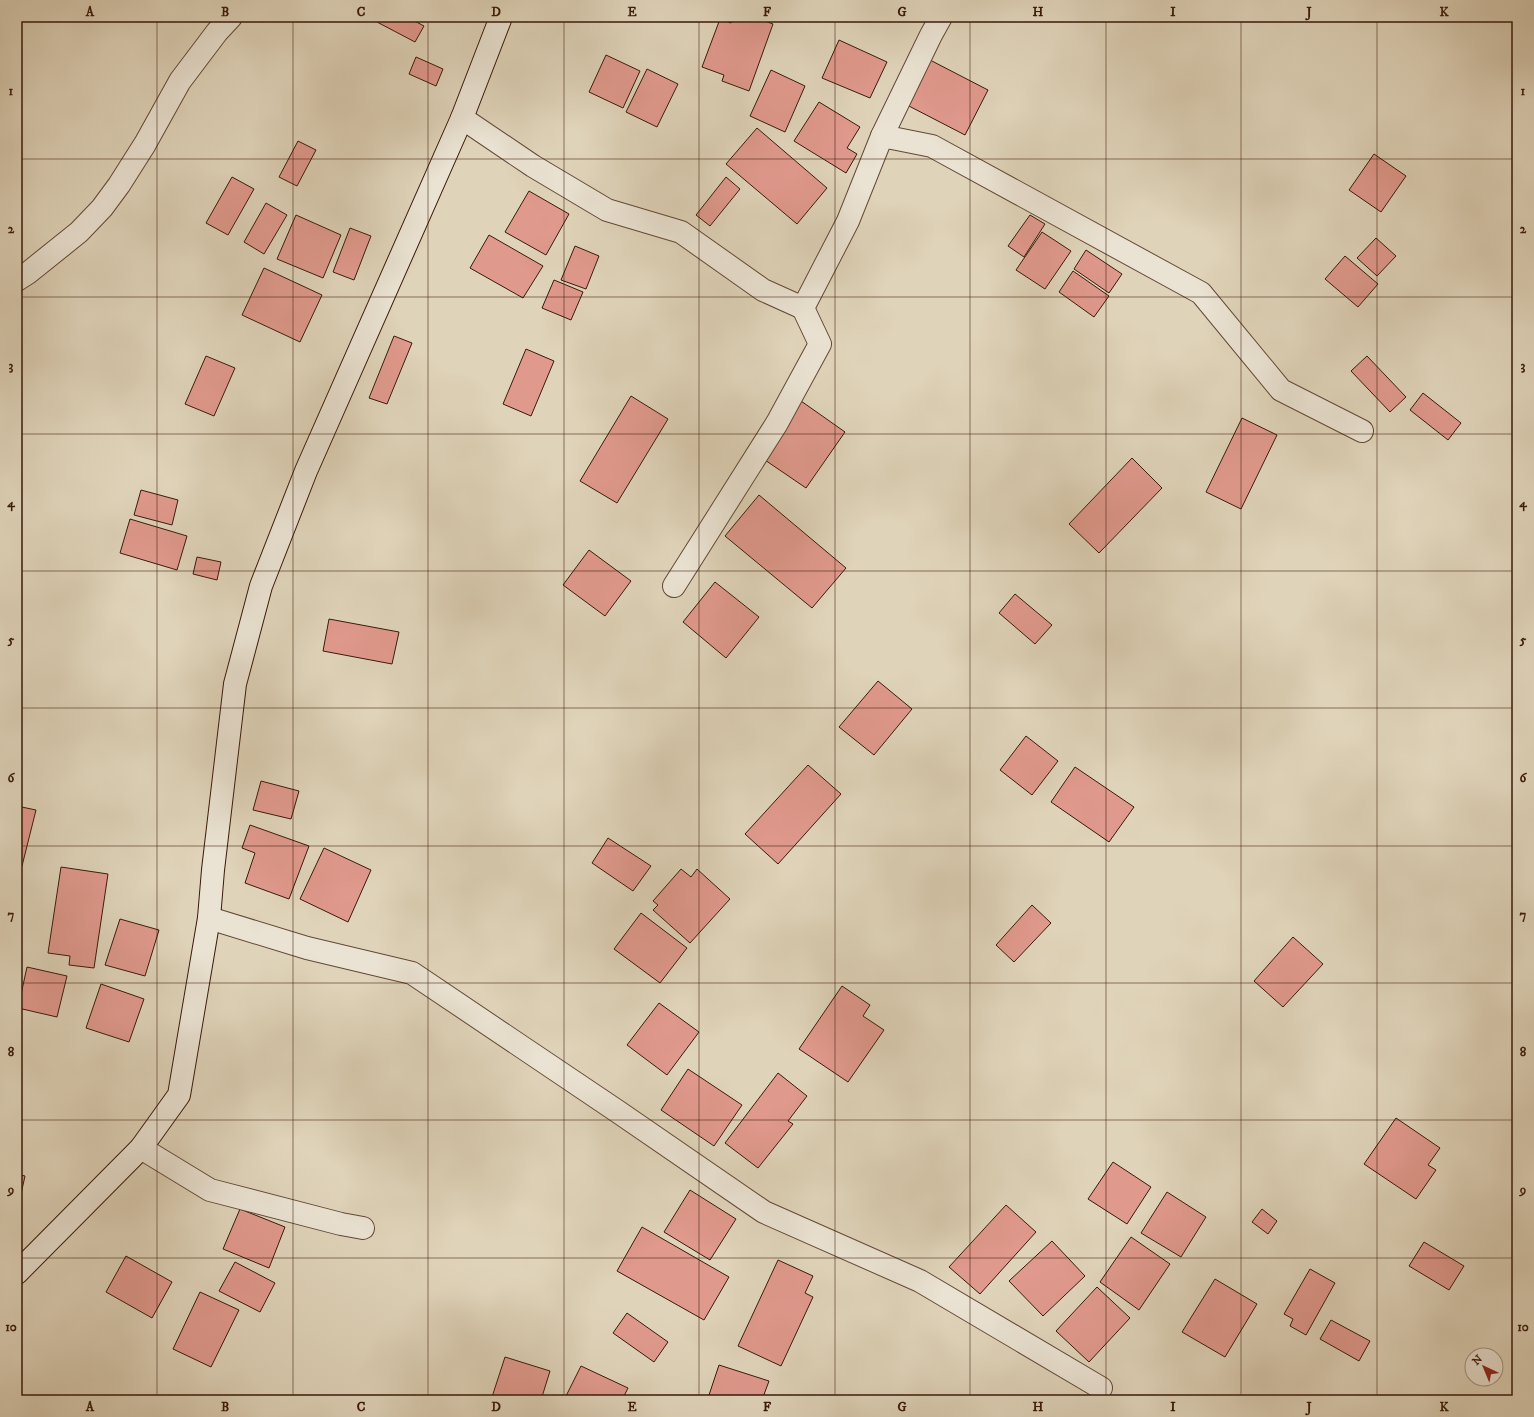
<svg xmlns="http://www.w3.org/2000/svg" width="1534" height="1417" font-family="'IM FELL DW Pica',serif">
	<rect width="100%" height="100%" fill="#dfd3b9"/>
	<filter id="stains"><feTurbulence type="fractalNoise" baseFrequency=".005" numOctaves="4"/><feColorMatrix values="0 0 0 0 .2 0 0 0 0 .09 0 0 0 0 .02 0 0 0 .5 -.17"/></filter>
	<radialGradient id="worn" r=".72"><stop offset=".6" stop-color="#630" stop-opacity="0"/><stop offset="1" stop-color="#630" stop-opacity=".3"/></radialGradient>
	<g fill="#e0998d" stroke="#3a190a">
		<path d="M380 17H407L424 26 415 42 377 22Z"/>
		<path d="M733 17H754L773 24 749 91 722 81 724 75 702 67 720 19 731 23Z"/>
		<path d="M839 40 887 62 870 98 822 78Z"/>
		<path d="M606 55 640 71 623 108 589 92Z"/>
		<path d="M416 57 443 69 436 86 409 74Z"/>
		<path d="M930 60 988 90 965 135 907 105Z"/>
		<path d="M647 69 678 84 657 127 626 112Z"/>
		<path d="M771 70 805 86 785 132 750 116Z"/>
		<path d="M819 102 860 127 847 148 857 154 846 173 794 141Z"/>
		<path d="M757 128 827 188 797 224 726 164Z"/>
		<path d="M298 141 316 150 297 186 279 177Z"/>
		<path d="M1374 154 1406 176 1381 212 1349 190Z"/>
		<path d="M232 177 254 189 228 235 206 223Z"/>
		<path d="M726 177 740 189 710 226 696 215Z"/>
		<path d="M529 191 569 214 546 255 505 232Z"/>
		<path d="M266 203 287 215 264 254 244 242Z"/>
		<path d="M296 215 341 235 323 278 277 259Z"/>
		<path d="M1030 215 1045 224 1024 257 1008 246Z"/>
		<path d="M350 228 371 236 354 280 333 272Z"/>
		<path d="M1042 232 1071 251 1045 289 1016 270Z"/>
		<path d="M489 235 543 266 523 298 470 268Z"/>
		<path d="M1376 238 1396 256 1377 276 1357 258Z"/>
		<path d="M575 246 599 256 586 289 561 280Z"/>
		<path d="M1086 250 1122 274 1109 293 1074 269Z"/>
		<path d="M1345 256 1378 284 1358 307 1325 279Z"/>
		<path d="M264 268 322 295 300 342 242 315Z"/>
		<path d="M1073 271 1109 296 1094 317 1059 292Z"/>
		<path d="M554 280 583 292 571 320 542 308Z"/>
		<path d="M394 336 412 343 387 404 369 398Z"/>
		<path d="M526 349 554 361 531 416 503 404Z"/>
		<path d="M206 356 235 368 214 416 185 404Z"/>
		<path d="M1367 356 1406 397 1390 412 1351 371Z"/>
		<path d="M1423 393 1461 423 1448 440 1410 410Z"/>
		<path d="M631 396 668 419 617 503 580 481Z"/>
		<path d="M801 401 845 432 806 488 762 458Z"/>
		<path d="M1242 418 1277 435 1241 509 1206 492Z"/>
		<path d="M1132 458 1162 488 1099 553 1069 524Z"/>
		<path d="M141 490 178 500 172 525 134 515Z"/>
		<path d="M759 495 846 568 812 608 725 536Z"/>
		<path d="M130 519 187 536 177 570 120 553Z"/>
		<path d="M589 550 631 581 605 616 563 585Z"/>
		<path d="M197 557 221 562 217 580 193 574Z"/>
		<path d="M715 582 759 617 726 658 683 622Z"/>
		<path d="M1015 594 1052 625 1035 644 999 613Z"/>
		<path d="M329 619 399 632 392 664 323 651Z"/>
		<path d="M878 681 912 709 874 755 839 727Z"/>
		<path d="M1026 736 1058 761 1032 795 1000 770Z"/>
		<path d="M808 765 841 794 778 864 745 834Z"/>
		<path d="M1075 767 1134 807 1109 842 1051 802Z"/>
		<path d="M261 781 299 791 291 819 253 810Z"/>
		<path d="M17 806 36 810 22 866 17 864Z"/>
		<path d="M250 825 309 846 289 899 245 883 255 853 242 848Z"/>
		<path d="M608 838 651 866 633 891 592 863Z"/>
		<path d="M324 848 371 870 348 922 300 899Z"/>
		<path d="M61 867 108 874 94 968 69 965 70 956 48 953Z"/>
		<path d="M681 869 691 877 697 869 730 899 690 943 653 910 658 905 653 901Z"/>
		<path d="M1032 905 1051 923 1014 962 996 945Z"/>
		<path d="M641 913 687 948 660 983 614 949Z"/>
		<path d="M120 919 159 930 145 976 105 965Z"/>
		<path d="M1293 937 1323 964 1283 1007 1254 981Z"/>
		<path d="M27 967 67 976 57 1017 18 1008Z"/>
		<path d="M101 984 144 999 129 1042 86 1028Z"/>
		<path d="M842 986 870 1005 863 1016 884 1030 848 1082 799 1049Z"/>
		<path d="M659 1003 699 1032 667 1075 627 1045Z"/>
		<path d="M688 1069 742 1105 714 1146 661 1110Z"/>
		<path d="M778 1073 807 1096 788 1121 793 1124 758 1168 725 1143Z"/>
		<path d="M1396 1118 1440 1148 1428 1165 1436 1170 1416 1199 1364 1164Z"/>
		<path d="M1113 1162 1151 1187 1127 1224 1088 1199Z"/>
		<path d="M17 1174 25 1176 17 1212Z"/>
		<path d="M690 1190 736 1219 710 1260 664 1232Z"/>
		<path d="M1167 1192 1206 1217 1181 1257 1141 1233Z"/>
		<path d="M1006 1205 1036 1232 980 1294 949 1267Z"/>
		<path d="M240 1209 285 1227 269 1268 223 1249Z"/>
		<path d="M1262 1209 1277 1221 1268 1234 1252 1222Z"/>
		<path d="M642 1227 729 1277 704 1320 617 1271Z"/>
		<path d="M1131 1237 1170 1264 1139 1310 1100 1282Z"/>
		<path d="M1052 1241 1085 1276 1043 1316 1009 1281Z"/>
		<path d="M1424 1242 1464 1266 1449 1290 1409 1266Z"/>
		<path d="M126 1256 172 1282 152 1318 106 1292Z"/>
		<path d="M778 1260 813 1276 805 1293 813 1297 781 1366 738 1346Z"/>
		<path d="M235 1262 275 1283 260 1312 219 1291Z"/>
		<path d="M1310 1269 1335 1283 1306 1335 1290 1326 1293 1319 1284 1314Z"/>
		<path d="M1215 1279 1257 1304 1225 1357 1182 1332Z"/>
		<path d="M1097 1287 1130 1318 1089 1362 1056 1331Z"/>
		<path d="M200 1292 239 1310 211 1367 173 1349Z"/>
		<path d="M627 1313 668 1342 654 1362 613 1333Z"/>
		<path d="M1331 1320 1370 1341 1359 1361 1320 1339Z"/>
		<path d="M505 1357 550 1371 541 1400H491Z"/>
		<path d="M719 1365 769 1381 762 1400H714L708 1398Z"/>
		<path d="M581 1366 628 1388 622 1400H564Z"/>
	</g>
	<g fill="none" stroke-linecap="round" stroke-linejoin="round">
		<g stroke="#634836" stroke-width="24">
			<g id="street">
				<path d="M462 118 533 166 607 210 681 232 763 290 803 308 848 221 882 136 932 146 1201 293 1281 390 1362 431"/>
				<path d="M882 136 931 35 941 17"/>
				<path d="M17 280 28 273 79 232 102 208 119 185 145 144 180 81 217 32 231 17"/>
				<path d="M674 586 777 423 820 344 803 308"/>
				<path d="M209 918 307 948 412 973 617 1111 764 1212 920 1281 1101 1388"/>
				<path d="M141 1148 210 1190 341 1224 363 1228"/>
			</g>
		</g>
		<g stroke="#3a190a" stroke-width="24">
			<path id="secondary" d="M17 1273 141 1148 179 1095 209 918 213 870 235 684 261 586 306 471 462 118 501 17"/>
		</g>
		<use href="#street" stroke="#eae2d2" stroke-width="22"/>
		<use href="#secondary" stroke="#eae2d2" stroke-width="22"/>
	</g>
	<path fill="none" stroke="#3a190a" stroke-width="1" stroke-opacity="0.55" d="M157 17V1400M293 17V1400M428 17V1400M564 17V1400M699 17V1400M835 17V1400M970 17V1400M1106 17V1400M1241 17V1400M1377 17V1400M17 159H1517M17 297H1517M17 434H1517M17 571H1517M17 708H1517M17 846H1517M17 983H1517M17 1120H1517M17 1258H1517"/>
	<rect width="1534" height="1417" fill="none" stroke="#dfd3b9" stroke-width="44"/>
	<g transform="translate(1484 1367) rotate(316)"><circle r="19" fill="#eae2d2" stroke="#a49282"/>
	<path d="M0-3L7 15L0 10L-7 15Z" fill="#8f2418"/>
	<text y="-6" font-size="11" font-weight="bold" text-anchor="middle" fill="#3a190a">N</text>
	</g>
	<rect x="22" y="22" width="1490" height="1373" fill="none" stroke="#3a190a" stroke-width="1.5"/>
	<g font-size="13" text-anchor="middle" font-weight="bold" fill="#3a190a">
		<text x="90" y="16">A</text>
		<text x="225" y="16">B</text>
		<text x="361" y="16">C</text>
		<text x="496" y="16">D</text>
		<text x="632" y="16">E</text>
		<text x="767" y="16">F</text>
		<text x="902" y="16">G</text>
		<text x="1038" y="16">H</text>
		<text x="1173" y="16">I</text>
		<text x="1309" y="16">J</text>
		<text x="1444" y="16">K</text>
		<text x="11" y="95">1</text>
		<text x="1523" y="95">1</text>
		<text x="11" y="233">2</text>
		<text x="1523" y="233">2</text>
		<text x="11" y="370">3</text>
		<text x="1523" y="370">3</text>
		<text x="11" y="507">4</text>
		<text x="1523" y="507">4</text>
		<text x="11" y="644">5</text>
		<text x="1523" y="644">5</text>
		<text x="11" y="782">6</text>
		<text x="1523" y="782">6</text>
		<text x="11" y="919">7</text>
		<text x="1523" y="919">7</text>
		<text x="11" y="1056">8</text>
		<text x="1523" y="1056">8</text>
		<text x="11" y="1194">9</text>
		<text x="1523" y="1194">9</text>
		<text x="11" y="1331">10</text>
		<text x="1523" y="1331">10</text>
		<text x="90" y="1411">A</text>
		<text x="225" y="1411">B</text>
		<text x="361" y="1411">C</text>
		<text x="496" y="1411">D</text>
		<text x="632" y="1411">E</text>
		<text x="767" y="1411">F</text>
		<text x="902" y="1411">G</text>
		<text x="1038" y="1411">H</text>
		<text x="1173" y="1411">I</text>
		<text x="1309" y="1411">J</text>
		<text x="1444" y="1411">K</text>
	</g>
	<rect width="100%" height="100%" filter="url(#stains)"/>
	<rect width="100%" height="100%" fill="url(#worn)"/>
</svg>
